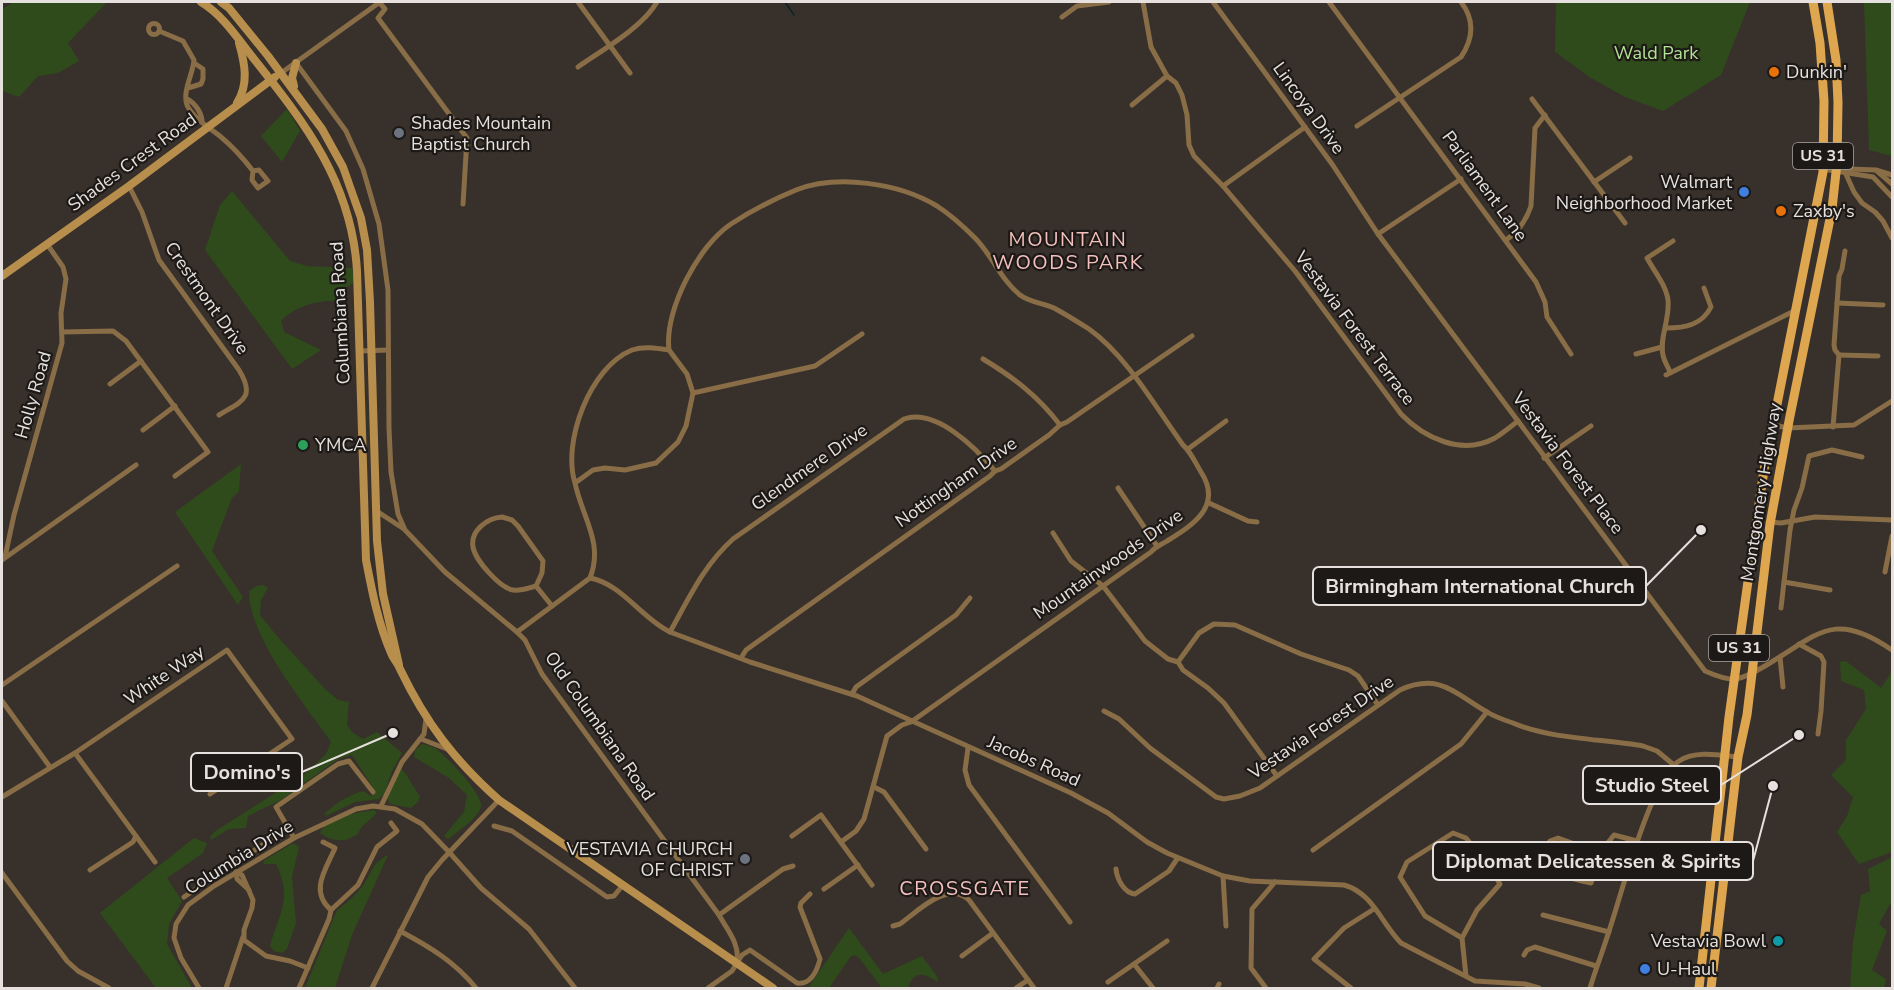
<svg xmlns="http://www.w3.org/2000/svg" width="1894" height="990" font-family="'Nunito Sans',sans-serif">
	<rect width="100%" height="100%" fill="#38302b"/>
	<g fill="#2f4b1b">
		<path d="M14 2H107L68 43 79 61 58 73 38 76 19 97 2 91V9Z"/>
		<path d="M1556 2H1750L1721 75 1663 111 1625 97 1591 78 1555 52Z"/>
		<path d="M1864 2H1892V156L1869 150Z"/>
		<path d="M287 109 300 131 282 162 261 136Z"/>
		<path d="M232 191 290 261 307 266 352 268 354 282 346 288 342 301C321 299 295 305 281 321L284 332 321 350 292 369 205 250 220 205Z"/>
		<path d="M241 464 239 491 232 498 212 551 243 597 238 605 175 512Z"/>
		<path d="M264 585 268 588 261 600 260 615 277 636 325 689 338 700 349 702 347 725 353 733 363 739 377 732 402 753 392 771 384 794 379 799 355 802 326 816 324 814C336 803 347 796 363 791L371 796 376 792 352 755 338 759 281 800 248 816 246 828 229 829 211 840 210 837 214 832 305 774 326 754 331 742C304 703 249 638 249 591L256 586Z"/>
		<path d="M1846 661 1881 688 1892 671V852L1859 864 1837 832 1847 816 1853 797 1831 775 1846 760V740L1866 709 1864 690 1841 681 1840 662Z"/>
		<path d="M422 744C426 745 431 746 435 748 445 755 483 794 481 806 478 819 458 831 448 839L444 836 464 812 467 795 449 778 414 757 415 750Z"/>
		<path d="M401 769C408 774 413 788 420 796L418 802 411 808 390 804 387 798Z"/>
		<path d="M374 810 377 812C371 821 361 824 358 834 345 843 333 842 320 833 326 817 359 812 374 810Z"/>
		<path d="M194 838 207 843 203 853 167 878 182 901 169 924 167 944 192 988H156L100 913Z"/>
		<path d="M293 843 299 847 292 877 296 923 287 949 282 953 274 951 270 946C279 913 293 899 276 864H264L263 861Z"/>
		<path d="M388 855 352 935 335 988H305L337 910C347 903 357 894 364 884 373 870 373 863 388 855Z"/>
		<path d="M1892 857V905L1890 904 1879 924 1887 931 1872 970 1886 979 1884 988H1850L1853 941 1861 895 1870 891 1868 869Z"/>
		<path d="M849 928 883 974 922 956 938 978 937 982C924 972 913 971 908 988H882L859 958 855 955 851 956 829 988H808Z"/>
	</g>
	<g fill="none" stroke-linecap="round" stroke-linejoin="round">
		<path stroke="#092528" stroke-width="1.5" d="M785 2 794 15"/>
		<g stroke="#886d46" stroke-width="5">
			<path d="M379 2 385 9 378 18 467 138 463 204"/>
			<path d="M578 2 630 73"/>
			<path d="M1143 2 1151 47 1167 76 1176 83 1182 95 1187 115 1189 145 1194 156 1223 186 1295 271 1401 414C1424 438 1462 456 1495 438 1503 433 1510 427 1518 421"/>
			<path d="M1213 2 1332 164 1378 234 1705 671C1714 675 1727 680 1736 679 1747 677 1756 671 1765 666 1818 635 1833 609 1892 650"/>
			<path d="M1329 2 1536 282 1545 302 1547 317 1571 354"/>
			<path d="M1062 17 1077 6 1109 2"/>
			<circle cx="154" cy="29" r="5.5"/>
			<path d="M159 31 183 41 194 60C193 74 182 92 187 105 192 117 211 129 221 137 233 147 243 158 253 171L252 180 258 188 268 181 259 170 253 171"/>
			<path d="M296 63 346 131 363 169 379 224 388 290 389 428 391 472 398 514 405 530 445 572 517 632 525 640 542 674 719 915C728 931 740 944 737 963"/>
			<path d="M578 67C602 50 642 28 657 2"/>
			<path d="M281 73 380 2"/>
			<path d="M188 88 201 84 203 79V69L194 63"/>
			<path d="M187 99C195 103 201 112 202 120"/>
			<path d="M1532 99 1625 223"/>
			<path d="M1132 105 1167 76"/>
			<path d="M1357 126 1461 57C1473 39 1475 20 1461 2"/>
			<path d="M1823 169 1873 177 1892 197"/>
			<path d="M1877 171 1892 184"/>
			<path d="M1845 172 1854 192 1862 203 1875 212 1883 221 1892 238"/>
			<path d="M1845 172 1849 169 1876 170 1892 175"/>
			<path d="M1594 182 1630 158"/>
			<path d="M129 186 142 212 159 260 239 370C256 398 242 401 219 415"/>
			<path d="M1223 186 1305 127"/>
			<path d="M1378 234 1461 179"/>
			<path d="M1506 240C1519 231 1526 221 1531 206L1535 128 1545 115"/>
			<path d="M1837 303 1883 305"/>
			<path d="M1666 328C1685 328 1702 325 1711 307L1704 288"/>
			<path d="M62 332 113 331 126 341 208 452 175 476"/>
			<path d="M669 350C664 310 699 245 731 224 751 211 774 199 796 190 837 174 899 183 937 206 951 215 963 226 975 238 992 255 1001 280 1020 295 1029 302 1043 303 1054 308 1065 314 1078 322 1089 329 1127 356 1156 408 1183 445 1191 452 1196 464 1201 472 1223 506 1193 525 1167 541 1161 545 1156 546 1151 552L911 722 902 725 887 736 864 819 856 831 841 842"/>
			<path d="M360 351 388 350"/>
			<path d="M1636 354 1662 347"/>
			<path d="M1839 355 1878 356"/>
			<path d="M983 359C1013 377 1038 396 1060 425"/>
			<path d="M1670 372C1668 367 1664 361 1663 355 1659 339 1670 319 1668 300 1666 285 1654 271 1647 258L1673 241"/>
			<path d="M1666 375 1796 310"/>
			<path d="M110 384 141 361"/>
			<path d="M693 393 815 366 862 334"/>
			<path d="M1774 425 1788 428 1854 425 1892 401"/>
			<path d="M1833 427 1839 355 1835 350 1834 345 1839 276 1842 269 1845 251"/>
			<path d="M143 430 175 406"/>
			<path d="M1188 449 1226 421"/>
			<path d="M1544 458 1591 426"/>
			<path d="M575 483C562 442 590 367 632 350 644 346 656 348 669 350L687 374 693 393 686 426 678 442 656 463 625 470 605 468 593 470 575 483C582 517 604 543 590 578"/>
			<path d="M1118 488 1157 546"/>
			<path d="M1209 503 1248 521 1257 522"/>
			<path d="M375 510 404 529"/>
			<path d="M502 517 512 520 518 526 543 561 542 573 536 586C528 588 522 591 513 590 500 588 475 560 473 547 470 531 487 518 502 517Z"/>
			<path d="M1771 522 1781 523 1815 517 1892 520"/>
			<path d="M1053 533 1071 561 1103 586 1145 641 1168 659 1178 662 1183 670 1208 688 1224 703 1277 776"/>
			<path d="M5 557 14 515 62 343 61 313 66 279 63 267 47 244"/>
			<path d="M2 560 136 465"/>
			<path d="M1885 572 1892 536"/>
			<path d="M1784 582 1830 590"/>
			<path d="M536 586 552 606"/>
			<path d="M1781 608 1790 530 1794 510 1802 488 1809 456 1832 450 1862 457"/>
			<path d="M517 632 590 578C622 584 641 618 670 632L750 662 857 696 1071 793 1108 813 1147 842 1167 853 1223 876 1250 881 1344 885C1373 893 1381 923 1401 943L1475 981 1525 984 1539 988"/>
			<path d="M670 632C689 598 704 565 733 539L904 419C936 408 976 448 995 471"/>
			<path d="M1799 644 1821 656 1824 662 1821 711 1818 734"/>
			<path d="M1780 657 1783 687"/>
			<path d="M741 658 746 650 990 476 995 471 1001 469 1049 435 1060 425 1067 422 1192 336"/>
			<path d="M1178 662 1199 633 1214 624 1235 625 1301 654 1349 670 1358 676 1378 705"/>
			<path d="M2 685 177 566"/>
			<path d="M852 694 856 687 956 615 970 598"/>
			<path d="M2 701 50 767"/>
			<path d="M1104 711 1119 719 1150 748 1216 797 1224 799 1240 796 1260 788 1400 690C1440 672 1455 694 1487 712 1495 717 1504 720 1513 723 1549 739 1604 739 1643 746L1657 751 1674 765"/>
			<path d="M421 739 447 749"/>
			<path d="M968 748 965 770 969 785 1070 922"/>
			<path d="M75 753 155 862"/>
			<path d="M874 787 884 792 926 849"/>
			<path d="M2 797 75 753 227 650 292 739 210 794"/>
			<path d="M381 806 402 762 424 734 426 719"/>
			<path d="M494 826 512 831 607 897 614 896 622 886"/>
			<path d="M792 836 821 815 872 885"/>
			<path d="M294 838 276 807 338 764 349 761 373 792"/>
			<path d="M323 842 335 848C326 869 309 891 331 910"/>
			<path d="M1313 850 1461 744 1487 712"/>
			<path d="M1600 853 1591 883C1574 879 1564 879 1553 864 1548 858 1545 854 1545 847L1550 841 1558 838 1600 853 1614 835 1637 841"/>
			<path d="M1116 869C1117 879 1124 893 1135 894L1169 871 1177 859"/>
			<path d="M90 870 133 842 136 836"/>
			<path d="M236 872 242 875 253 900 252 908 244 930V940L266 956 290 961 308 968"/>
			<path d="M236 872 237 879 249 890"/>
			<path d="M2 873 67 961 78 971 109 988"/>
			<path d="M1223 876 1226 926"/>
			<path d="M824 889 858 865"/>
			<path d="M184 897 288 828"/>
			<path d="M331 910 358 885 377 847 397 831 391 823"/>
			<path d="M719 915 783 869 793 866"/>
			<path d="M1543 915 1609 932"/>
			<path d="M893 926 900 924C918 911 948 880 969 900L1034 988"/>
			<path d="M400 931C430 947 455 962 476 988"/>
			<path d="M1462 938 1425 916 1400 877 1407 862 1453 833 1466 838 1489 866 1500 884 1477 910 1462 938 1466 976"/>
			<path d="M1524 955 1527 950 1535 947 1596 966"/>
			<path d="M962 956 993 933"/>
			<path d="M1134 964 1153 988"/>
			<path d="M1108 982 1167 941"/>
			<path d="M199 988 181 958 174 938 176 924 188 905 214 886 294 838 356 809 373 806 395 809 422 824 449 852 481 888 529 929 575 988"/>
			<path d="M226 988 243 937"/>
			<path d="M299 988 329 919 331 910"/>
			<path d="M372 988 428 877 442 860 499 800"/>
			<path d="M708 988 732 971 742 955 750 950 797 983C811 985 817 971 820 959L800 907 801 903 810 894"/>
			<path d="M1016 988 1028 980"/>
			<path d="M1217 988 1219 984"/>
			<path d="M1266 988 1251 968 1252 909 1275 882"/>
			<path d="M1351 988 1314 959 1344 928 1374 909"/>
			<path d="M1590 988C1596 968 1604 948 1610 928 1622 892 1651 779 1679 761 1695 750 1720 755 1738 757"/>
		</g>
		<g stroke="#b88e4c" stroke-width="8">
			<path d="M201 2C223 15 238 39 254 59 306 124 352 184 357 271L366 560C372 591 378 623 391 653 393 659 398 663 400 669 426 723 454 760 499 800L773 988"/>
			<path d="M221 2 229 8 268 56 322 129 343 167 361 218 367 250 370 302 377 541 383 594 399 665"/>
			<path d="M294 86 292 78 296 63"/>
			<path d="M237 103C249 84 245 64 239 43"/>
			<path d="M2 276 129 186 275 77"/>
		</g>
		<g stroke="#dea64f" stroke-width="9">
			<path d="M1699 988 1729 717 1756 524 1764 470 1823 172 1824 101 1820 43 1813 2"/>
			<path d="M1711 988 1738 757 1747 715 1770 524 1789 421 1832 209 1837 163 1838 102 1836 60 1827 2"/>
		</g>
	</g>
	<g fill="#e8710a" stroke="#1c1916" stroke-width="2">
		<circle cx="1774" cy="72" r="6"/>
		<circle cx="1781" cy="211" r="6"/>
	</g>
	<g fill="#6b7280" stroke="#1c1916" stroke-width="2">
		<circle cx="399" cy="133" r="6"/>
		<circle cx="745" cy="859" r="6"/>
	</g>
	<g fill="#3f7fe0" stroke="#1c1916" stroke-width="2">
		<circle cx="1744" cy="192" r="6"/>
		<circle cx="1645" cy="969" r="6"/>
	</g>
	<circle fill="#2e9e5b" stroke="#1c1916" stroke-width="2" cx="303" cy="445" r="6"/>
	<circle fill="#0f9aa8" stroke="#1c1916" stroke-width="2" cx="1778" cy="941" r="6"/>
	<g text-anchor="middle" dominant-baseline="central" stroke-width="4.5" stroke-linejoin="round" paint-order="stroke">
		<g fill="#1c1916" stroke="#a9a5a2" stroke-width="1.5">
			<rect x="1793" y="143" width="60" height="26" rx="4.5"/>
			<rect x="1709" y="635" width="60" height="26" rx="4.5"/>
		</g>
		<g font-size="16" font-weight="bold" fill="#e6e1de">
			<text x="1823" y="156">US 31</text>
			<text x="1739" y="648">US 31</text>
		</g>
		<g font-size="18" fill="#b2e294" stroke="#1c1916">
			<text x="1656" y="53">Wald Park</text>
		</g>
		<g font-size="18" fill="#e6e1de" stroke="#1c1916" text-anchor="start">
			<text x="1786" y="72">Dunkin'</text>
			<text x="411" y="123">Shades Mountain<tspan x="411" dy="21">Baptist Church</tspan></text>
			<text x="1732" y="182" text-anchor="end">Walmart<tspan x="1732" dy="21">Neighborhood Market</tspan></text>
			<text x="1793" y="211">Zaxby's</text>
			<text x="315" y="445">YMCA</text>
			<text x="733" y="849" text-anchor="end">VESTAVIA CHURCH<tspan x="733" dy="21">OF CHRIST</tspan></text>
			<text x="1766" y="941" text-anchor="end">Vestavia Bowl</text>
			<text x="1657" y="969">U-Haul</text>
		</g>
		<g font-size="18" fill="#e6e1de" stroke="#1c1916">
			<text transform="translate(1309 108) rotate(54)">Lincoya Drive</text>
			<text transform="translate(132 162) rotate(-36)">Shades Crest Road</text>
			<text transform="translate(1485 186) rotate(54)">Parliament Lane</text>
			<text transform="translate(207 298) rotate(55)">Crestmont Drive</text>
			<text transform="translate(340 313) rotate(-93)">Columbiana Road</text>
			<text transform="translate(1355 328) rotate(53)">Vestavia Forest Terrace</text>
			<text transform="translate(33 395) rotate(-74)">Holly Road</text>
			<text transform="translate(1568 463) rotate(53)">Vestavia Forest Place</text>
			<text transform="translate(809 467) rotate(-35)">Glendmere Drive</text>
			<text transform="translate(956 482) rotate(-35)">Nottingham Drive</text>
			<text transform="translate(1761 492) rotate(-81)">Montgomery Highway</text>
			<text transform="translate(1108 564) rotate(-35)">Mountainwoods Drive</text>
			<text transform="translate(164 675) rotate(-34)">White Way</text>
			<text transform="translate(600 726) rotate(55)">Old Columbiana Road</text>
			<text transform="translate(1321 727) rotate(-34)">Vestavia Forest Drive</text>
			<text transform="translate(1034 761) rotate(24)">Jacobs Road</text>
			<text transform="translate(239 857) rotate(-32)">Columbia Drive</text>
		</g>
		<g font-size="20" letter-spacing="1.5" fill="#f4c0be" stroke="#1c1916">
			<text x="1068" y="239">MOUNTAIN<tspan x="1068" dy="23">WOODS PARK</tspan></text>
			<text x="965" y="888">CROSSGATE</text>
		</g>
	</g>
	<path fill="none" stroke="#e6e1de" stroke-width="2" d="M1701 530L1646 586M393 733L302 772M1799 735L1721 785M1773 786L1753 861"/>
	<g fill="#e6e1de" stroke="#1c1916" stroke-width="2">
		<circle cx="1701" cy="530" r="6"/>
		<circle cx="393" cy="733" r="6"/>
		<circle cx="1799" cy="735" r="6"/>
		<circle cx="1773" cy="786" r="6"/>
	</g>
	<g fill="#1c1916" stroke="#e6e1de" stroke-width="2">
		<rect x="1313" y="567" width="333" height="38" rx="6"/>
		<rect x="191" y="753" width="111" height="38" rx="6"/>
		<rect x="1583" y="766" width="138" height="38" rx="6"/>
		<rect x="1433" y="842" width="320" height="38" rx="6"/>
	</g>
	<g font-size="20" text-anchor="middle" font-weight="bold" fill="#e6e1de">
		<text x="1480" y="593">Birmingham International Church</text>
		<text x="247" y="779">Domino's</text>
		<text x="1652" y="792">Studio Steel</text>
		<text x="1593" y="868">Diplomat Delicatessen &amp; Spirits</text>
	</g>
	<rect width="1894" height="990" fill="none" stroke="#e6e1de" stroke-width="6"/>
</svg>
